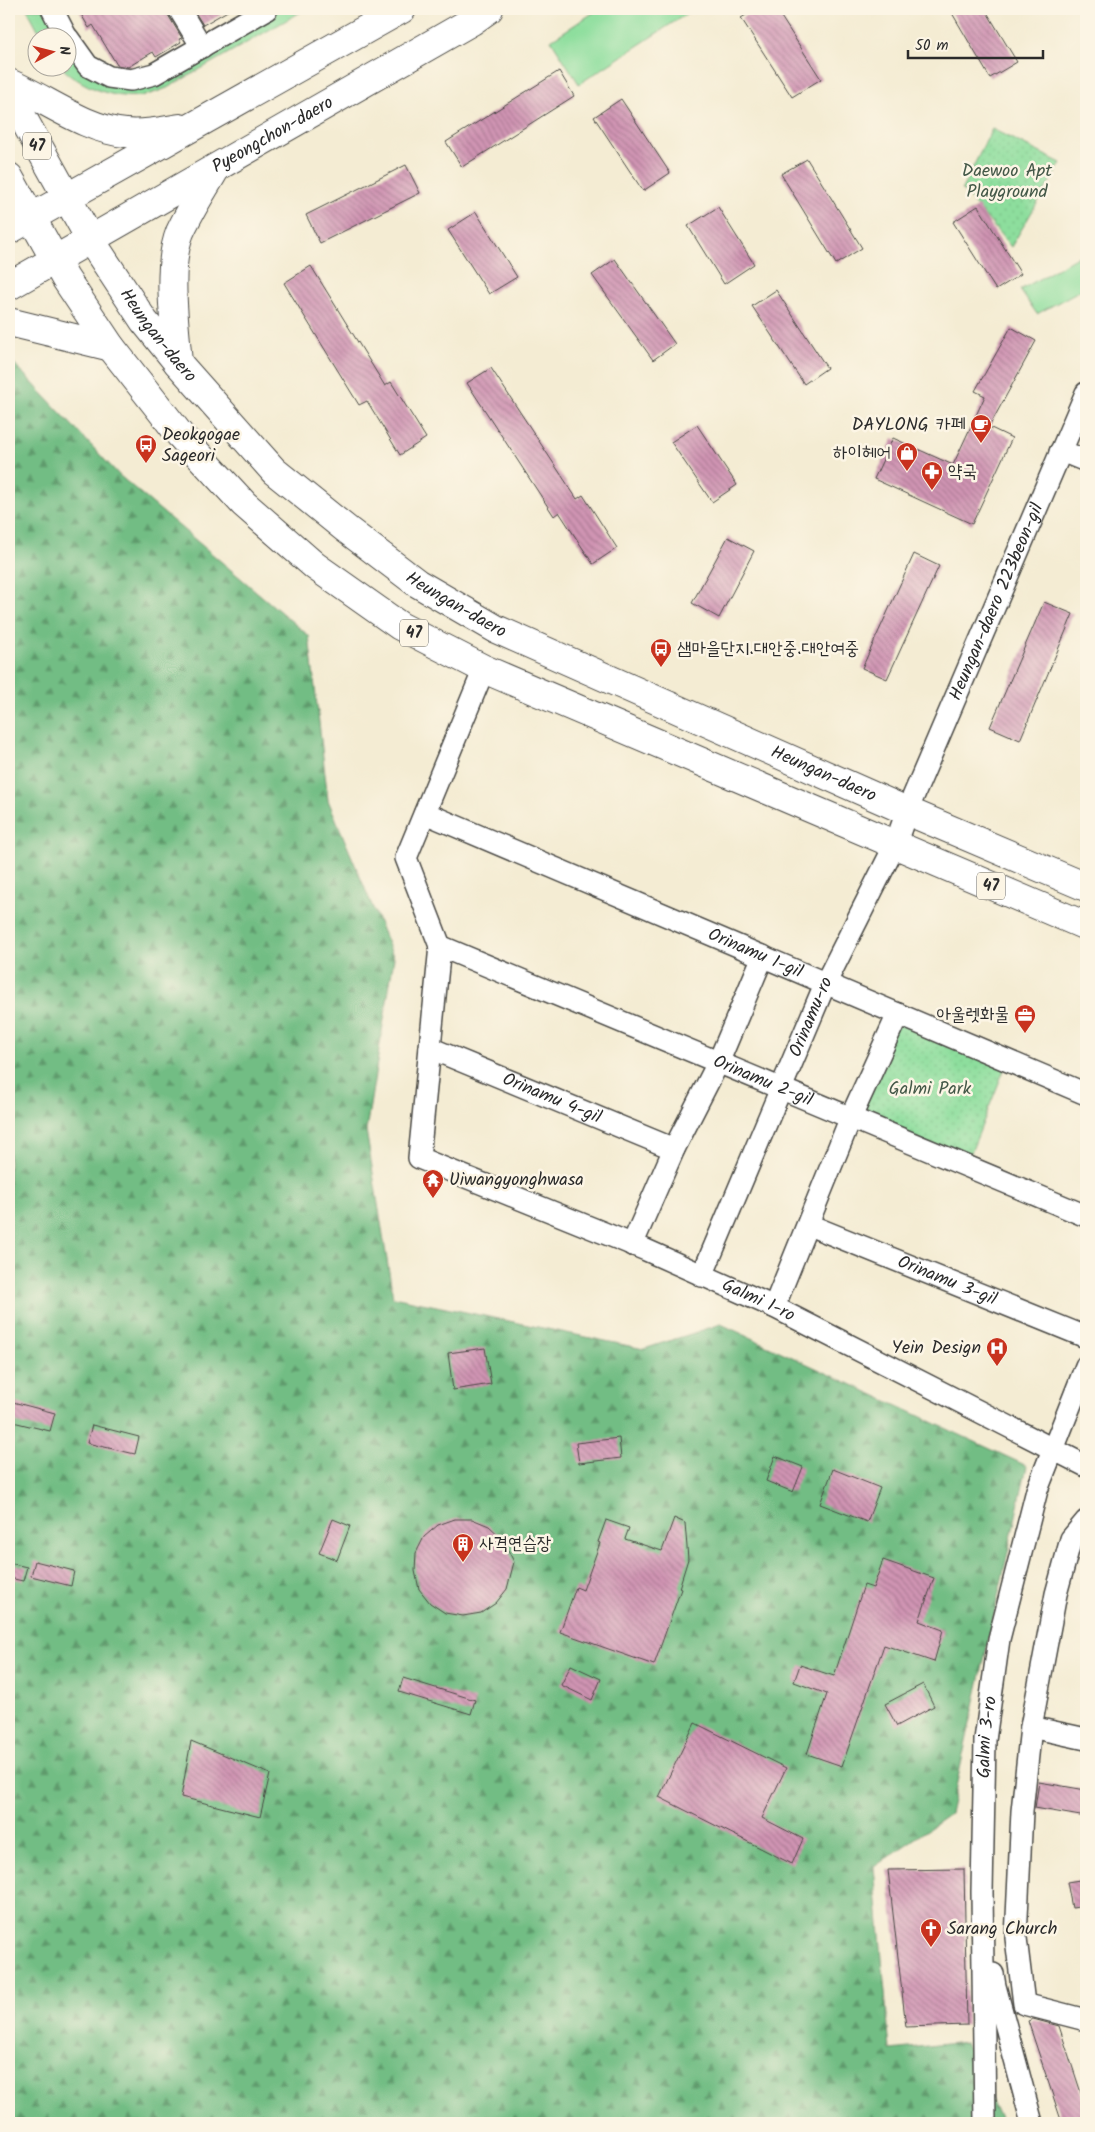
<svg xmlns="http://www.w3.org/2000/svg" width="1095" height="2132" font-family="Kalam,'Poor Story',sans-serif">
	<defs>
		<pattern id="forest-firs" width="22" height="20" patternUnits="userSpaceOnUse" patternTransform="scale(1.25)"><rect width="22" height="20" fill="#72bd84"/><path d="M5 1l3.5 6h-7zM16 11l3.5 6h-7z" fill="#5e9a6c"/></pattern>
		<pattern id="park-dots" width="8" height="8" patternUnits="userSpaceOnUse" patternTransform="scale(1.25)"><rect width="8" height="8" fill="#8dde9d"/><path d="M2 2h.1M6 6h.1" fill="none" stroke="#7abf87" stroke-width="1.8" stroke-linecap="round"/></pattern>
		<pattern id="building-back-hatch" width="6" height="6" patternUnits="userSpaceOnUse" patternTransform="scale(1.25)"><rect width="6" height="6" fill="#d094b3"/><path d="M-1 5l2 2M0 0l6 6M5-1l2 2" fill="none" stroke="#a97992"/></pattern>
	</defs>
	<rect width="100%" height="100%" fill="#fcf5e5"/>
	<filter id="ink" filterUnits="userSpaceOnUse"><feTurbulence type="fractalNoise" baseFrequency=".02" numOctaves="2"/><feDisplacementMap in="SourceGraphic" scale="10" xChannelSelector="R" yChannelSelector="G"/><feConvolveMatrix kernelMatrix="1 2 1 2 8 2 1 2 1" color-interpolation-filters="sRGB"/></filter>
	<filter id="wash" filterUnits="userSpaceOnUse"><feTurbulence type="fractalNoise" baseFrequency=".0096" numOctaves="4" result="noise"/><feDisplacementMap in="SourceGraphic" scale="20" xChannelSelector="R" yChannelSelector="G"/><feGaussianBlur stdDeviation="1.12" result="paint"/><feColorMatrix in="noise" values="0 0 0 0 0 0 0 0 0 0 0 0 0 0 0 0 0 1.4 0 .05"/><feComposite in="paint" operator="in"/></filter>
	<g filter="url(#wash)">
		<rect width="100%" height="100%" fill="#f4ecd3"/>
		<g fill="#8dde9d" stroke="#5c8464">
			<path d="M27 9H48L63 37H42Z"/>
			<path d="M272 9H306L167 88C159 91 149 95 141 96 112 99 83 87 62 68H68V45L130 85Z"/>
			<path d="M599 9H694L579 84 551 40Z"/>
			<path d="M1084 253 1086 257V287L1037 314 1020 290Z"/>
		</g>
		<path fill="url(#forest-firs)" stroke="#4e7458" d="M9 358 120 476 309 636 328 800 394 958 366 1130 393 1297 644 1349 721 1324 1027 1466 950 1814 874 1867 890 2050 965 2042 1002 2123H9Z"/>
		<g fill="url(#park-dots)" stroke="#5c8464">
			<path d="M992 129 1061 163 1011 247 962 189Z"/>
			<path d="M898 1014 1008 1060 966 1165 851 1117Z"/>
		</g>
		<g id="blocks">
			<g fill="url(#building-back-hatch)">
				<path d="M78 9H167L168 15 182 38 179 39 181 42 156 57 153 52 128 67 117 65 93 25 89 28Z"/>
				<path d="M193 9H231L203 25Z"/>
				<path d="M756 9H776L821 79 792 97 741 18Z"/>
				<path d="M960 9H985L1017 62 990 78 952 13Z"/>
				<path d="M559 71 574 96 462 167 446 142Z"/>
				<path d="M621 99 670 173 643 191 594 117Z"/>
				<path d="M807 159 862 248 836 264 781 174Z"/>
				<path d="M406 165 420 193 320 243 306 215Z"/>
				<path d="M978 206 1021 274 996 290 953 222Z"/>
				<path d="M718 207 754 264 724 284 688 226Z"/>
				<path d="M476 212 517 277 489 294 448 230Z"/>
				<path d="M615 259 675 344 653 360 592 275Z"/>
				<path d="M311 266 385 386 391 382 426 438 400 455 367 401 359 405 284 283Z"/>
				<path d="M776 290 827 368 804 384 752 306Z"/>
				<path d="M1011 327 1036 341 989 427 1012 438 972 524 874 479 893 438 953 465 985 396 975 391Z"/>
				<path d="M491 368 577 499 583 495 617 548 593 564 559 512 554 516 467 383Z"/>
				<path d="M697 425 737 485 712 502 671 442Z"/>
				<path d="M728 537 754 551 719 618 692 603Z"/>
				<path d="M914 554 939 566 887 679 862 668Z"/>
				<path d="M1044 602 1073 614 1020 740 990 727Z"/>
				<path d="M485 1348 491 1384 453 1390 448 1353Z"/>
				<path d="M9 1401 55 1413 50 1431 9 1421Z"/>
				<path d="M92 1425 139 1437 135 1454 87 1443Z"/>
				<path d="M619 1438 621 1458 579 1463 576 1443Z"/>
				<path d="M775 1456 803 1467 793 1492 766 1481Z"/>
				<path d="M833 1469 880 1488 867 1522 820 1504Z"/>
				<path d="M674 1518 685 1523 688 1559 679 1588 681 1589 654 1665 560 1632 576 1587 583 1590 600 1543 598 1542 606 1520 629 1528 625 1539 662 1551Z"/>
				<path d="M333 1519 350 1526 337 1560 319 1553Z"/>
				<path d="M455 1519H472L489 1526 502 1538 514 1562 507 1589 496 1603 481 1613 463 1616 445 1613 430 1603 419 1589 415 1571 416 1553 424 1537 438 1525Z"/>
				<path d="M883 1560 934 1578 919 1621 943 1630 934 1662 884 1645 842 1766 807 1754 827 1694 794 1682 800 1665 834 1676 864 1585 873 1588Z"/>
				<path d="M35 1561 74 1571 71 1586 31 1576Z"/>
				<path d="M9 1563 27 1567 23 1581 9 1578Z"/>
				<path d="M571 1665 601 1679 592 1700 561 1685Z"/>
				<path d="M403 1678 475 1700 471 1714 399 1692Z"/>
				<path d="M923 1684 934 1706 897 1726 885 1704Z"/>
				<path d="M695 1723 786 1768 762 1818 803 1839 792 1864 659 1797Z"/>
				<path d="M191 1741 270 1774 260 1817 181 1797Z"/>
				<path d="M1039 1782 1086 1790V1817L1035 1808Z"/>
				<path d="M964 1869 967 2025 906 2027 888 1870Z"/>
				<path d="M1086 1879V1906L1072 1908 1067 1882Z"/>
				<path d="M1033 2019 1059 2026 1086 2108V2123H1062L1028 2021Z"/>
			</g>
		</g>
	</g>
	<g filter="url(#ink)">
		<use href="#blocks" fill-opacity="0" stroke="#494844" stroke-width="1"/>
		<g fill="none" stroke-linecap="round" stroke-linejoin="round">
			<g stroke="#494844" stroke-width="24">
				<g id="street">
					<path d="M52 9 67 38"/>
					<path d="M179 9 202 47"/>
					<path d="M68 38 88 66 109 77 131 80 154 74 267 9"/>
					<path d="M1060 452 1069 454 1086 461"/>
					<path id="s1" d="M484 669 406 858 440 946 419 1158 646 1250 774 1307 1086 1466"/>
					<path id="s2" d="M425 813 1086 1094"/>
					<path id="s3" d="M440 946 1086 1216"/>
					<path id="s4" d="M430 1048 674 1149"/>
					<path id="s5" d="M809 1225 1086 1337"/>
					<path d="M632 1245 674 1149 718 1063 763 956"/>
					<path id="s6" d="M702 1276 825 984 895 845 907 811 1086 393"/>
					<path d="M774 1307 851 1117 898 1014"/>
					<path d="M1086 1521 1071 1539 1056 1594 1031 1727 1086 1739"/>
					<path d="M1031 1727 1022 1811 1016 1938 1024 2004 1086 2020"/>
					<path d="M993 1974 995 1986 1032 2123"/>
					<path id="s7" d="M985 2123 982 1892 985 1740 999 1639 1037 1490 1086 1366"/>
				</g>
			</g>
			<g stroke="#494844" stroke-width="30">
				<g id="secondary">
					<path d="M9 83C45 98 86 130 126 133 144 135 162 131 180 128"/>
					<path d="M9 230 402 9"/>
					<path id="s8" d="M9 286 472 21 489 9"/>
					<path d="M9 322 111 347"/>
					<path d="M178 363C175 326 166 267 180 232 190 210 204 189 216 168"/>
				</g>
			</g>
			<g stroke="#494844" stroke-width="30">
				<g id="primary">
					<path id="s9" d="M9 93 90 239 144 321 178 363 274 471 346 529 417 583 496 629 907 811 1086 887"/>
					<path d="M9 177 65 278 111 347 180 435 244 504 315 566 400 626 484 669 1086 926"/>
				</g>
			</g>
			<use href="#street" stroke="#fff" stroke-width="21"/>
			<use href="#secondary" stroke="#fff" stroke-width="28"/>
			<use href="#primary" stroke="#fff" stroke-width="28"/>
		</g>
	</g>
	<defs>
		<g id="cafe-pin" transform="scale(1.125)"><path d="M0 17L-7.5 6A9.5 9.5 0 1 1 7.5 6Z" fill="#c8321e" stroke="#fcf5e5"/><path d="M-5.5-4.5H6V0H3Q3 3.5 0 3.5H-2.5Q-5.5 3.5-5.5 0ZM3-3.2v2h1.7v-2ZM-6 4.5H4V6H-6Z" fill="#fff"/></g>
		<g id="bus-pin" transform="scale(1.125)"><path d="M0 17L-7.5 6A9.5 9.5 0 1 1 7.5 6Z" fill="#c8321e" stroke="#fcf5e5"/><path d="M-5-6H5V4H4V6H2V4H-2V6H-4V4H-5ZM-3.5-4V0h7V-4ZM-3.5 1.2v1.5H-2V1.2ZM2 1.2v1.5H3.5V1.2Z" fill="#fff"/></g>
		<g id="shop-pin" transform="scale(1.125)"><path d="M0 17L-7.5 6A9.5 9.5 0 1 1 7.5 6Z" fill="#c8321e" stroke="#fcf5e5"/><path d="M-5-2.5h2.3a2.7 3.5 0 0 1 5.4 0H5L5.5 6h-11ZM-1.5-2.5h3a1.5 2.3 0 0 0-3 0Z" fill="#fff"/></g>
		<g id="pharmacy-pin" transform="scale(1.125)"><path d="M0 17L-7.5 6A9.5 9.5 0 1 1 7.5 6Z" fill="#c8321e" stroke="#fcf5e5"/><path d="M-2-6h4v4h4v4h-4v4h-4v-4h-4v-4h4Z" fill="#fff"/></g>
		<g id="office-pin" transform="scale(1.125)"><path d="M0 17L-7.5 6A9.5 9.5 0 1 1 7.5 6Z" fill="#c8321e" stroke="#fcf5e5"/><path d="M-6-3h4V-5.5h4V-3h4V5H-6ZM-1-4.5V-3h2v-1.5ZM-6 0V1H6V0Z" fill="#fff"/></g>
		<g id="temple-pin" transform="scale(1.125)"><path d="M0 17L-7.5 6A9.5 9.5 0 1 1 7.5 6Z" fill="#c8321e" stroke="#fcf5e5"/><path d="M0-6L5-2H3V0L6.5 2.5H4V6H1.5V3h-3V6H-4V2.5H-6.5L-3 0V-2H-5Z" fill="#fff"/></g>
		<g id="hospital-pin" transform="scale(1.125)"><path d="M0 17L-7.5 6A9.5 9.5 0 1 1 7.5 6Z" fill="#c8321e" stroke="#fcf5e5"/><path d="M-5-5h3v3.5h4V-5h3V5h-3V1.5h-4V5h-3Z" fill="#fff"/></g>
		<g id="building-pin" transform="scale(1.125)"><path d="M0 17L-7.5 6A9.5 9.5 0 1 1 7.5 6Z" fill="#c8321e" stroke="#fcf5e5"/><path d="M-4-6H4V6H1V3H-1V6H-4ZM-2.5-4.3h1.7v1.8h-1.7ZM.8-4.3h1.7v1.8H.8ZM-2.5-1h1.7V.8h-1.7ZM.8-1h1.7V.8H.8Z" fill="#fff"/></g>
		<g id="church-pin" transform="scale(1.125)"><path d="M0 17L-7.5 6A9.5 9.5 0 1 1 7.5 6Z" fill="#c8321e" stroke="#fcf5e5"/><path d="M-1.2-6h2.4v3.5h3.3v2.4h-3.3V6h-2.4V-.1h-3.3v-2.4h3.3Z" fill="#fff"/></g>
	</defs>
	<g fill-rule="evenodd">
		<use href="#cafe-pin" x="981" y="425"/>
		<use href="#bus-pin" x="146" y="445"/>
		<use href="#shop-pin" x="907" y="453"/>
		<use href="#pharmacy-pin" x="932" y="472"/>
		<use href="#bus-pin" x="661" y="649"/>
		<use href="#office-pin" x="1025" y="1015"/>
		<use href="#temple-pin" x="433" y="1180"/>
		<use href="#hospital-pin" x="997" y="1348"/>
		<use href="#building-pin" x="463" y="1544"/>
		<use href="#church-pin" x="931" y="1929"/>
	</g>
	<g text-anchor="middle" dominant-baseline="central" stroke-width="5" stroke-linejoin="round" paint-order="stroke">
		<g fill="#fcf5e5" stroke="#6a6863" stroke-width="1">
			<rect x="23" y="132.5" width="28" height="27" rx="4"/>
			<rect x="400" y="619.5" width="28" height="27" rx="4"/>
			<rect x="977" y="872.5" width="28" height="27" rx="4"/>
		</g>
		<g font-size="16" font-weight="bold" fill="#2b2b2b">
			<text x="37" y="146">47</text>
			<text x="414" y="633">47</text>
			<text x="991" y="886">47</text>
		</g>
		<g font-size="18" fill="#2b2b2b" stroke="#fcf5e5">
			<text stroke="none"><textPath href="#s8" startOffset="304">Pyeongchon-daero</textPath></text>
			<text stroke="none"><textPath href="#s9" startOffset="285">Heungan-daero</textPath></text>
			<text stroke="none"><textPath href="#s6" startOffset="736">Heungan-daero 223beon-gil</textPath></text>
			<text stroke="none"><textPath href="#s9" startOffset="690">Heungan-daero</textPath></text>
			<text stroke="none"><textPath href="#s9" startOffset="1095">Heungan-daero</textPath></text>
			<text stroke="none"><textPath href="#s2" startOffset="359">Orinamu 1-gil</textPath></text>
			<text stroke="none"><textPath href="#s6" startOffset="281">Orinamu-ro</textPath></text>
			<text stroke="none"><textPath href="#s3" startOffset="350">Orinamu 2-gil</textPath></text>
			<text stroke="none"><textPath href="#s4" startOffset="132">Orinamu 4-gil</textPath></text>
			<text stroke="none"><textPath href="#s5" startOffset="149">Orinamu 3-gil</textPath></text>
			<text stroke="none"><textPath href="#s1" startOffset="880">Galmi 1-ro</textPath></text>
			<text stroke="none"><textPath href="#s7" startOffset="386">Galmi 3-ro</textPath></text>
		</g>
		<g font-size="18" fill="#445848" stroke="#fcf5e5">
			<text x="1007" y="171">Daewoo Apt<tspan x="1007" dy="21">Playground</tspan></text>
			<text x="930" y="1089">Galmi Park</text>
		</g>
		<g font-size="18" fill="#2b2b2b" stroke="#fcf5e5" text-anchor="start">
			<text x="965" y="425" text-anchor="end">DAYLONG 카페</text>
			<text x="162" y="435">Deokgogae<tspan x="162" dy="21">Sageori</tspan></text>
			<text x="891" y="453" text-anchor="end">하이헤어</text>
			<text x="948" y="472">약국</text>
			<text x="677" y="649">샘마을단지.대안중.대안여중</text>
			<text x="1009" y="1015" text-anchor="end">아울렛화물</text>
			<text x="449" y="1180">Uiwangyonghwasa</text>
			<text x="981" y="1348" text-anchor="end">Yein Design</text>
			<text x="479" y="1544">사격연습장</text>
			<text x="947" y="1929">Sarang Church</text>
		</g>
	</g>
	<rect width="1095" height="2132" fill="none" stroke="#fcf5e5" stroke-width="30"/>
	<g transform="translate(52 52) rotate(83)"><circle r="24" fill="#fcf5e5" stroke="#a8a49b"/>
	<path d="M0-4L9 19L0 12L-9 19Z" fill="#c8321e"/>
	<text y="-8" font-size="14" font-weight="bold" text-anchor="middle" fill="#2b2b2b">N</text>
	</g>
	<path d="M908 50v8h135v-8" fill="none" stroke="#2b2b2b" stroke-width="2.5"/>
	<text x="915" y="50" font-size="15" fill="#2b2b2b" stroke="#fcf5e5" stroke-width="4" paint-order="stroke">50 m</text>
</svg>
